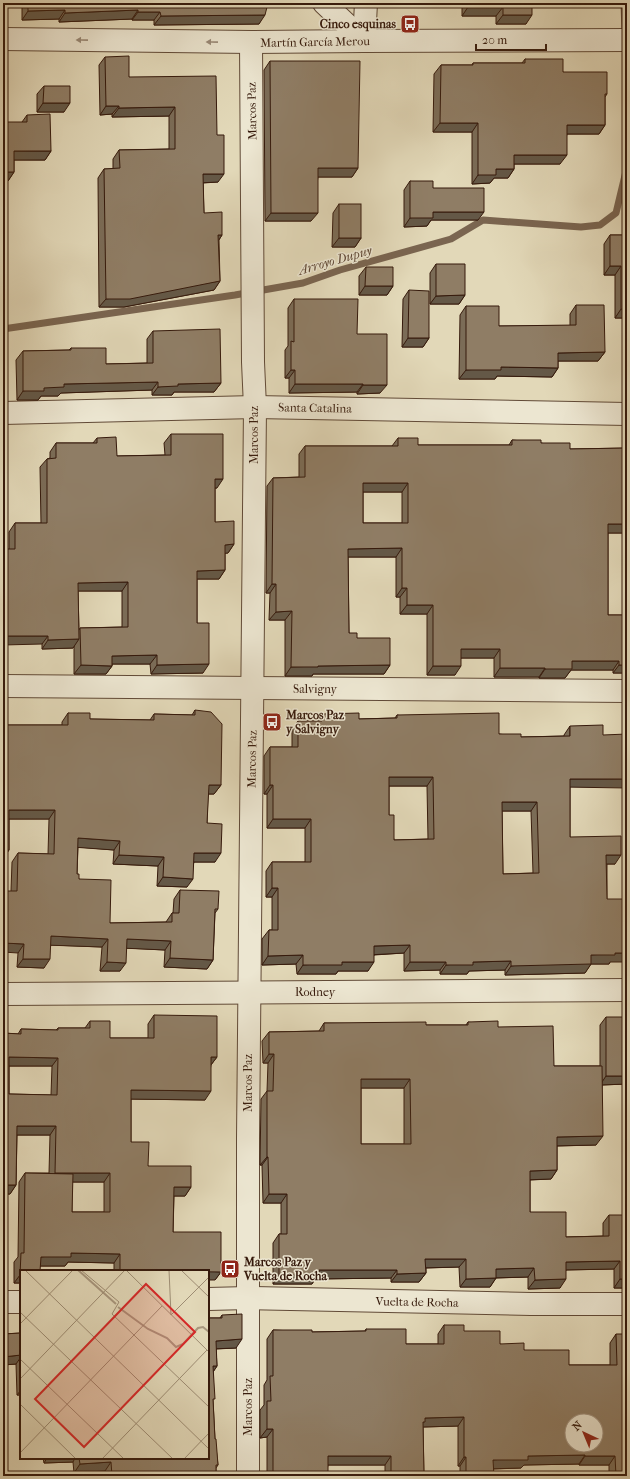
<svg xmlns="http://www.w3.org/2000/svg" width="630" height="1479" font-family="'IM FELL French Canon',serif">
	<rect width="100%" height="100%" fill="#e2d8b8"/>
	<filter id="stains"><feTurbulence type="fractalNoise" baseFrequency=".005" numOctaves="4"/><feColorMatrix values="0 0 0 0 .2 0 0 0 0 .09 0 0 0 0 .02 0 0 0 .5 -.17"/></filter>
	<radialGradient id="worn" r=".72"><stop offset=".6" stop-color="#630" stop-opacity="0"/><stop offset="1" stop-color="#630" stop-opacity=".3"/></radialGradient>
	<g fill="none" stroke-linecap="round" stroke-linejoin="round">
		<g stroke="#7a6550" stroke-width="7">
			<path d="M624 3 627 93"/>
			<path d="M3 329 235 295 303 283 340 270 451 239 483 220 581 227 600 225 616 213 627 167"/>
		</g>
		<g stroke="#614a37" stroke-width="24">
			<g id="minor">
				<path d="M324 3 364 41"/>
				<path d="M3 39 251 42 364 41 627 40"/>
				<path d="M364 41 366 3"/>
				<path d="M3 413 255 407 627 414"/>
				<path d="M3 686 627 691"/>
				<path d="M3 994 627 990"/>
				<path d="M208 1299 248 1298 531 1304H627"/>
				<path d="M3 1302H21"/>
				<path d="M248 1476V1139L255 407 253 362 251 42"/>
			</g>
		</g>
		<use href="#minor" stroke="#ece6d1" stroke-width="22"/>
	</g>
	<g fill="#7b6c57" stroke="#361a0c" fill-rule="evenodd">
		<path d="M22 3H268L259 24 154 25V20H132V19L59 22V19L22 20Z"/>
		<path d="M462 3H564L562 5 532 4 526 24H496V16H462Z"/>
		<path d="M105 57 129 77 217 135 218 182 203 183 204 213 222 235 219 240 220 281 214 290 124 307H99L98 178 104 169H113V159L119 150 169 149V116L112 117V114L100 115 99 65Z"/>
		<path d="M525 59 563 72 607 94 605 97V125L599 134H567L560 164H514V169L508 178H494L490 183 472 184V132H433L434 74 441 65H472L473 63H522Z"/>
		<path d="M270 61 358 168 352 177H318L311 221H265L264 70Z"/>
		<path d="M44 86 64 112H37V94Z"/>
		<path d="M27 115 51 151 45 160H14V172L8 181 22 122Z"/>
		<path d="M410 181 433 188 478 220H431L427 226 404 227V190Z"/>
		<path d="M339 204 361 238 355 247H332L333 213Z"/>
		<path d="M610 235H627V318H615V275H604V244Z"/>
		<path d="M436 264 465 295 459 304H430V273Z"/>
		<path d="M366 267 393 286 387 295H359V276Z"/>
		<path d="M409 290 429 338 423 347H402L403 299Z"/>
		<path d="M294 299 357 334 380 393 357 394V392L289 393V378H285V350L288 346V308Z"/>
		<path d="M576 305 605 352 598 361H558V368L552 377 497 376 495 379H459L460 315 466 306 499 326H570V314Z"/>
		<path d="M153 331 221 383 214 392H174L172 395H152V390L61 393 58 396H41L38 400H17L16 360 23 351 69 350 71 348 106 364 147 363V339Z"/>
		<path d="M171 434 217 488H215V522L234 544 228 553H225V570L219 579H197V623L203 673 151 674 150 664H112V666L106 674H74V646L73 648 42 649V644L9 549V532L15 523H41L40 467 47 459 50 458V452L56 443H93L97 438 117 456 165 455 164 443ZM78 591H122V627L80 628 79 630Z"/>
		<path d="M398 438 418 445H509L512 440 541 443 570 449 627 448V533H608V615H627V673H613V670H571L565 678H539V677H494V658H461L455 675H427V614H400V597H396V557H348L349 633 357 638 390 665 384 674H313L312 676H285V620H269L270 593H266L267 486 273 478 299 477V454L305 446H392ZM363 492H402V523H363Z"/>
		<path d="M195 710 221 785 214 794H208L207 823 215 862H194L187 887 157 886 158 866 113 864 114 850 78 847 77 874 79 879 110 923 166 922 172 913H173L174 899 180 890 218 909 215 913 213 960 207 969 164 967 165 950 126 948 120 971H100L102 947 51 945 44 968 17 967 18 953 11 891 12 862 18 853 48 854 49 819H9V850L3 858V725H62V722L68 713 90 719 150 720 154 714 192 715Z"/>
		<path d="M322 714 359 719 395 718 397 715 499 734 521 737 564 736V735L570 726V837L615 864H607V899L610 962 609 964H591L585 973 505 975V970L469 971 467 974H440V970L404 971V953L374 955 368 971H338L336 974H297L296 964 262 965V939L269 930H272V897H266V871L272 862H305V828H267V794H264V756L270 747H292V730L298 721H317ZM389 786H427L428 839 394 840 389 815ZM502 811H531L533 873 503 874Z"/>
		<path d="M154 1015 217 1057 211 1065 205 1100 131 1099V1142L148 1166 191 1187 185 1196H174L173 1232 221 1272 215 1280 208 1271H114V1263L68 1262 65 1266H41L21 1283H14V1262L18 1257 19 1182 25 1173H49L50 1135H17L16 1185 10 1194H3V1033L18 1034 21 1029 56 1030 58 1028H85L90 1021 110 1038H148V1024ZM9 1066H52L51 1095 9 1094ZM72 1182H104V1212H72Z"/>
		<path d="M606 1017 627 1084 602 1085 596 1145 557 1146V1170L551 1179 530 1180V1212L566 1237 603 1236V1223L609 1215 627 1288H614V1269L566 1270 560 1288 528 1289V1277L496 1278 490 1287H460L459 1267 426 1268V1273L419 1282H391V1278L315 1279 312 1284H273V1243L279 1234H281V1203H263L262 1165H260L261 1099 267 1091 268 1063H263L262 1041 269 1032 319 1031 324 1023 426 1025H466L468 1022 498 1027 554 1066H600V1025ZM361 1088H404V1144H361Z"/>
		<path d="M222 1315 236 1348 216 1349 217 1366 213 1372V1401L215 1439 218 1465 216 1468V1476H106L105 1471 74 1473 73 1462 44 1463 43 1458H208V1318H220Z"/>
		<path d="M444 1325 500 1344 524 1350 569 1365H610V1343L616 1334 627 1476H609V1465H579V1464L524 1465 521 1468 493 1469 494 1476H460V1466H458V1426L423 1427 424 1476H385V1465H328L326 1476H267V1437L260 1438V1410L264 1405V1385L267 1380V1339L273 1330 312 1332 365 1331 366 1329 406 1344H438V1334Z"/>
		<path d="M21 1333V1395H17L16 1364 3 1365V1334Z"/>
	</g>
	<g fill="#645847" stroke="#361a0c">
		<path d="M527 3H564L562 5 526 4Z"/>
		<path d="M468 7H503L496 16H462Z"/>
		<path d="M65 10 59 19 22 20 28 11Z"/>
		<path d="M138 10 132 19 59 22 65 13Z"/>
		<path d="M138 12H160L154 20H132Z"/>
		<path d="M265 15 259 24 154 25 161 16Z"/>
		<path d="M503 15H532L526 24H496Z"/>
		<path d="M43 103H70L64 112H37Z"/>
		<path d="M106 106H119L112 114 100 115Z"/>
		<path d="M175 107 169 116 112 117 119 108Z"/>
		<path d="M440 123H478L472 132H433Z"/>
		<path d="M567 125H605L599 134H560Z"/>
		<path d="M14 151H51L45 160H8Z"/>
		<path d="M514 155H567L560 164H508Z"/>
		<path d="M318 168H358L352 177H312Z"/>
		<path d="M496 169H514L508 178H494L490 183 472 184 478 175Z"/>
		<path d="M3 172H14L8 181H3Z"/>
		<path d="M203 174H224L218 182 197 183Z"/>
		<path d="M433 212H484L478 220H431L427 226 404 227 410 218Z"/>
		<path d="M271 213H318L311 221H265Z"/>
		<path d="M218 235H222L216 244Z"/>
		<path d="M339 238H361L355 247H332Z"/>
		<path d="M610 266H621L615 275H604Z"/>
		<path d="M220 281 214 290 124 307H99L106 299Z"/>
		<path d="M365 286H393L387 295H359Z"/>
		<path d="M465 295 459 304H430L436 296Z"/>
		<path d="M621 309H627V318H615Z"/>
		<path d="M408 338H429L423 347H402Z"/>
		<path d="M605 352 598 361H552L558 353Z"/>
		<path d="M501 367 558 368 552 377 497 376 495 379H459L466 370Z"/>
		<path d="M291 370H295L289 378H285Z"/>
		<path d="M158 382 152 390 61 393 58 396H41L38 400H17L23 391 64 384Z"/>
		<path d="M221 383 214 392H174L172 395H152L158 387 178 384Z"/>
		<path d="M295 384H363L357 392 289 393Z"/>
		<path d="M363 385H387L380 393 357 394Z"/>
		<path d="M215 479H223L217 488H208Z"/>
		<path d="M363 483H408L402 492H357Z"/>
		<path d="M608 524H627V533H601Z"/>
		<path d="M234 544 228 553 218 554 225 545Z"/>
		<path d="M402 548 396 557H342L348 549Z"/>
		<path d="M225 570 219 579H190L197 571Z"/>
		<path d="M128 582 122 591H72L78 583Z"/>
		<path d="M272 584H276L270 593H266Z"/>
		<path d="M402 588H407L400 597H396Z"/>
		<path d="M407 605H433L427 614H400Z"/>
		<path d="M292 611 285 620H269L276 612Z"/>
		<path d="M3 636H48L42 644 3 645Z"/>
		<path d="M79 639 73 648 42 649 48 640Z"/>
		<path d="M461 649H500L494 658H455Z"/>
		<path d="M157 655 150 664H106L112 656Z"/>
		<path d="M572 661H619L613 670H571L565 678H539L545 669Z"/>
		<path d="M209 664 203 673 151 674 157 665Z"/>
		<path d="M81 665 112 666 106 674H74Z"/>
		<path d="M390 665 384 674H313L312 676H285L291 667 318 666Z"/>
		<path d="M619 665H627V673H613Z"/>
		<path d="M433 666H461L455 675H427Z"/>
		<path d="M500 668H545L539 677H494Z"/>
		<path d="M389 777H433L427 786H383Z"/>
		<path d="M570 779H627V788L563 787Z"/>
		<path d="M209 785H221L214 794H203Z"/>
		<path d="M270 785H273L267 794H264Z"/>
		<path d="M502 802H537L531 811H496Z"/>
		<path d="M9 810H55L49 819H3Z"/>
		<path d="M273 819H311L305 828H267Z"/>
		<path d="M78 838 120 841 114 850 72 847Z"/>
		<path d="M3 850H9L3 858Z"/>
		<path d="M194 853H221L215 862H188Z"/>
		<path d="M119 855 164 857 158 866 113 864Z"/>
		<path d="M606 855H621L615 864H600Z"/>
		<path d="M163 877 193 879 187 887 157 886Z"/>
		<path d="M272 888H278L272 897H266Z"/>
		<path d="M51 936 108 939 102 947 45 945Z"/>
		<path d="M127 939 171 941 165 950 121 948Z"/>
		<path d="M3 943 24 944 18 953 3 952Z"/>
		<path d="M410 945 404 953 368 955 374 946Z"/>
		<path d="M615 953H627V962H610L609 964H591L585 973 505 975 511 966 591 955Z"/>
		<path d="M303 955 296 964 262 965 268 956Z"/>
		<path d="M170 958 213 960 207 969 164 967Z"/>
		<path d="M23 959H50L44 968 17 967Z"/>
		<path d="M511 961 505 970 469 971 467 974H440L446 965 473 962Z"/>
		<path d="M107 962 126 963 120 971H100Z"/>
		<path d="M342 962H374L368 971H338L336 974H297L303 965Z"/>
		<path d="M410 962H446L440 970 404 971Z"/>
		<path d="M269 1054H274L268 1063H263Z"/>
		<path d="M9 1057 58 1058 52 1066H3Z"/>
		<path d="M211 1057H217L210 1066Z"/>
		<path d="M606 1076H627V1084L600 1085Z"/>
		<path d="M361 1079H410L404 1088H354Z"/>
		<path d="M131 1090 211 1091 205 1100 125 1099Z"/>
		<path d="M17 1126H56L50 1135H11Z"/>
		<path d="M603 1136 596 1145 551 1146 557 1137Z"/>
		<path d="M267 1157H268L262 1165H260Z"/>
		<path d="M557 1170 551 1179 523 1180 530 1171Z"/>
		<path d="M55 1173H110L104 1182H49Z"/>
		<path d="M3 1185H16L10 1194H3Z"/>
		<path d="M174 1187H191L185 1196H168Z"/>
		<path d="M269 1194H287L281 1203H263Z"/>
		<path d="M71 1253 120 1254 114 1263 68 1262 65 1266H34L41 1257Z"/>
		<path d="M425 1259H466L459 1267 419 1268Z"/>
		<path d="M620 1261 614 1269 560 1270 566 1262Z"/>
		<path d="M534 1268 528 1277 490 1278 496 1269Z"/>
		<path d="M319 1270H397L391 1278 315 1279 312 1284H273L279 1275Z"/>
		<path d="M208 1271 221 1272 215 1280H208Z"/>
		<path d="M426 1273 419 1282H391L397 1274Z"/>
		<path d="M20 1275H21V1283H14Z"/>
		<path d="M496 1278 490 1287H460L466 1279Z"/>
		<path d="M566 1279 560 1288 528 1289 535 1280Z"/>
		<path d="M620 1279H627V1288H614Z"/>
		<path d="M242 1339 236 1348 210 1349 216 1341Z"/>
		<path d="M21 1355V1357L16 1364 3 1365V1357Z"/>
		<path d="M213 1366H217L211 1375Z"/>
		<path d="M21 1390V1395H17Z"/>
		<path d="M464 1417 458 1426 422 1427 419 1431 425 1418Z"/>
		<path d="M267 1429H273L267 1437 260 1438Z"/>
		<path d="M585 1455 579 1464 524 1465 521 1468 487 1469 493 1460 528 1456Z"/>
		<path d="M328 1456H391L385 1465H321Z"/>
		<path d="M585 1456H615L609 1465H579Z"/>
		<path d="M464 1457H466L460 1466H458Z"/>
		<path d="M47 1458H75L73 1462 44 1463Z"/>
		<path d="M111 1462 105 1471 74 1473 80 1464Z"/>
		<path d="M324 1473H328L326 1476H322Z"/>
	</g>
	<g fill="#8f7d65" stroke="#361a0c" fill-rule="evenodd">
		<path d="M28 3H268L265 15 161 16 160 12H138V10L65 13V10L28 11Z"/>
		<path d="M468 3H532V15H503V7H468Z"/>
		<path d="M129 56V77L216 76 217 135H224V174H203L204 213 222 212V235H218L220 281 130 299H106L104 169 120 168 119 150 175 149V107L119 108V106H106L105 57Z"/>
		<path d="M525 59H563V72H607V94H605V125H567V155H514V169H496V175H478V123H440L441 65H473V63H525Z"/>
		<path d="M270 61H360L358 168H318V213H271Z"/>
		<path d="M44 86H70V103H43Z"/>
		<path d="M50 114 51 151H14V172H3V122H27V115Z"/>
		<path d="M410 181H433V188H484V212H433V218H410Z"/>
		<rect x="339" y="204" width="22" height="34"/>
		<path d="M610 235H627V309H621V266H610Z"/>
		<path d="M436 264H465V295L436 296Z"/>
		<path d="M366 267H393V286H365Z"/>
		<path d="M409 290 429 291V338H408Z"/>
		<path d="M294 299H358L357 334H387V385H363V384H295V370H291V341L294 342Z"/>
		<path d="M576 305H604L605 352 558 353V368L501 367V370H466V306H499V326L576 325Z"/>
		<path d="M220 329 221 383 178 384V386L158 387V382L64 384V387L44 388V391H23V351L71 350V348H106V364L153 363V331Z"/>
		<path d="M171 434H223V479H215V522L234 521V544L225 545V570L197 571V623H209V664L157 665V655L112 656V666L81 665 80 628 128 627V582L78 583 79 639 48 640V636H3V549H15V523H47V459L56 458V443H97V438L116 437 117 456 171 455Z"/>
		<path d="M398 438H418V445H512V440H541V443H570V449L627 448V524H608V615H627V665H619V661H572V669H545V668H500V649H461V666H433V605H407V588H402V548L348 549 349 633H357V638H390V665L318 666V667H291L292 611 276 612V584H272L273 478 305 477V446H398ZM363 483H408V523H363Z"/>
		<path d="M195 710 211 712 222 724 221 785H209L207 823 222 824 221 853H194L193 879 163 877 164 857 119 855 120 841 78 838 77 874H79V879L111 880 110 923 172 922V913H179L180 890 219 891 218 909H215L213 960 170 958 171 941 127 939 126 963 107 962 108 939 51 936 50 959H23L24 944 3 943V891H17L18 853 54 854 55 810H9V850H3V725H68V713H90V719L154 720V714L195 715Z"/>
		<path d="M359 713V719L397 718V715L499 713V734H521V737L570 736V726L603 725V735L627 734V779H570V837L621 836V855H606L607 899H627V953H615V955H591V964L511 966V961L473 962V965H446V962H410V945L374 946V962H342V965H303V955L268 956 269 930H278V888H272V862H311V819H273V785H270V747H298V721H322V714ZM389 777H433L434 839 394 840V815H389ZM502 802H537L539 873 503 874Z"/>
		<path d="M154 1015 217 1016V1057H211V1091L131 1090V1142H149L148 1166H191V1187H174L173 1232H221V1272L120 1271V1254L71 1253V1257H41L40 1271H21V1275H20L21 1253H24L25 1173 73 1174 72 1212H110V1173H55L56 1126H17L16 1185H3V1033L21 1034V1029L58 1030V1028H90V1021H110V1038H154ZM9 1057 58 1058 57 1095 9 1094Z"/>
		<path d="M606 1017H626V1032H627V1076H606Z"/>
		<path d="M498 1021V1027L553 1026 554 1066H602L603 1136 557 1137V1170L530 1171V1212H566V1237L609 1236V1215H627V1279H620V1261L566 1262V1279L535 1280 534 1268 496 1269V1278L466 1279V1259H425L426 1273 397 1274V1270H319V1275H279V1234H287V1194H269L268 1157H267V1091H273L274 1054H269V1032L324 1031V1023L426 1022V1025H468V1022ZM361 1079H410L411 1144H361Z"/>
		<path d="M242 1314V1339L216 1341 217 1366H213L215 1399H213L215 1439H216L218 1465H216V1476H112L111 1462 80 1464 79 1458H208V1318H222V1315Z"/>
		<path d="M444 1325H464V1331H500V1344L524 1343V1350H569V1365H617L616 1334H627V1476H616L615 1456H585V1455L528 1456V1460H493L494 1476H466V1457H464V1417L425 1418V1422H423L424 1476H391V1456H328V1473H324V1476H273V1429H267V1401H271L270 1376H273V1330H312V1332L366 1331V1329H406V1344H444ZM572 1421H596V1445H572Z"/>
		<path d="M21 1333V1355L3 1357V1334Z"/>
		<path d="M3 1433 4 1449H3Z"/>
	</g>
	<defs><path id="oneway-solid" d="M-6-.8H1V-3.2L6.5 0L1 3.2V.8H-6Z"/></defs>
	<g fill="#9a8a78">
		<use href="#oneway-solid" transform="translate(82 40) rotate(-179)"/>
		<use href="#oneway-solid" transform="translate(212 42) rotate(-179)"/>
	</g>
	<defs>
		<g id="bus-square" transform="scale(1)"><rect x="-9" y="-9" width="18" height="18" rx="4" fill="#8f2418" stroke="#ece6d1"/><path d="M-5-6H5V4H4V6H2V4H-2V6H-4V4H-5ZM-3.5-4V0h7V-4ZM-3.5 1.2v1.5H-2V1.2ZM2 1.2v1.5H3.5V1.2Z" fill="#fff"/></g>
	</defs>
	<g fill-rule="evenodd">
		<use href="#bus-square" x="410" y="24"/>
		<use href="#bus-square" x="272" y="722"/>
		<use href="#bus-square" x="230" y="1269"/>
	</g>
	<g text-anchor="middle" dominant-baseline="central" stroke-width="3" stroke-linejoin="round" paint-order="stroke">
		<g font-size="12" font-weight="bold" fill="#361a0c" stroke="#ece6d1" text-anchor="start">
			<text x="396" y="24" text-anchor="end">Cinco esquinas</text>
			<text x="286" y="715">Marcos Paz<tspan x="286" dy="14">y Salvigny</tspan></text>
			<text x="244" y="1262">Marcos Paz y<tspan x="244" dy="14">Vuelta de Rocha</tspan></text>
		</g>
		<g font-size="12" fill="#361a0c" stroke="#ece6d1">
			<text transform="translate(315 42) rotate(-1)">Martín García Merou</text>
			<text transform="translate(252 111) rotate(-91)">Marcos Paz</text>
			<text transform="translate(315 408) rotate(1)">Santa Catalina</text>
			<text transform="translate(254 435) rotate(-90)">Marcos Paz</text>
			<text x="315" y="689">Salvigny</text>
			<text transform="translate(252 759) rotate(-89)">Marcos Paz</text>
			<text x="315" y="992">Rodney</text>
			<text transform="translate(248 1083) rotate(-90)">Marcos Paz</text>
			<text transform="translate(417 1302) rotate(1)">Vuelta de Rocha</text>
			<text transform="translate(248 1407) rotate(-90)">Marcos Paz</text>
		</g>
		<g font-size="13" font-style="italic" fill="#5e4634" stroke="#ece6d1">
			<text transform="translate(335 260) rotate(-16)">Arroyo Dupuy</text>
		</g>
	</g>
	<g transform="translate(20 1270)">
		<rect width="189" height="189" fill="#e2d8b8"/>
		<path fill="none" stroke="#a8977e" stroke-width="2" d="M58 0 96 34M98 37 128 59 147 68 156 77 163 74 178 58 183 57 189 62"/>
		<path fill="none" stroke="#9d8c73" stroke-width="1" d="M5 0 189 179M61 0 99 32 92 44 189 137M106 0 189 82M149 0 151 45M161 0 189 27M0 42 153 189M151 45 189 7M0 54 53 0M0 89 104 189M0 109 105 0M0 134 56 189M0 183 142 36M82 189 187 80M164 189 189 163"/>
		<path fill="#d62828" fill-opacity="0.15" stroke="#d62828" stroke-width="2" d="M126 14 175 62 64 177 15 129Z"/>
		<rect width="189" height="189" fill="none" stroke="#361a0c" stroke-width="2"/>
	</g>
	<rect width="630" height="1479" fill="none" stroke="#e2d8b8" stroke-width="16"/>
	<rect x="4" y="4" width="622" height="1471" fill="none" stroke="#361a0c" stroke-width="2"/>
	<rect x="8" y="8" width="614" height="1463" fill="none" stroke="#361a0c"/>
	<g transform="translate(584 1433) rotate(316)"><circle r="19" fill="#ece6d1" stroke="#a39482"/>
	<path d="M0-3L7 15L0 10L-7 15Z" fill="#8f2418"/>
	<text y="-6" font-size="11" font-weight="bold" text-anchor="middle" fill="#361a0c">N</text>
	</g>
	<path d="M476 44v6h70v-6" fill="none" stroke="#361a0c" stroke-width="2"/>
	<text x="482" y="44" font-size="12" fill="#361a0c" stroke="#ece6d1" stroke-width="3" paint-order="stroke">20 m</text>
	<rect width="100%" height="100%" filter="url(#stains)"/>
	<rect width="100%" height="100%" fill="url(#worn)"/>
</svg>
